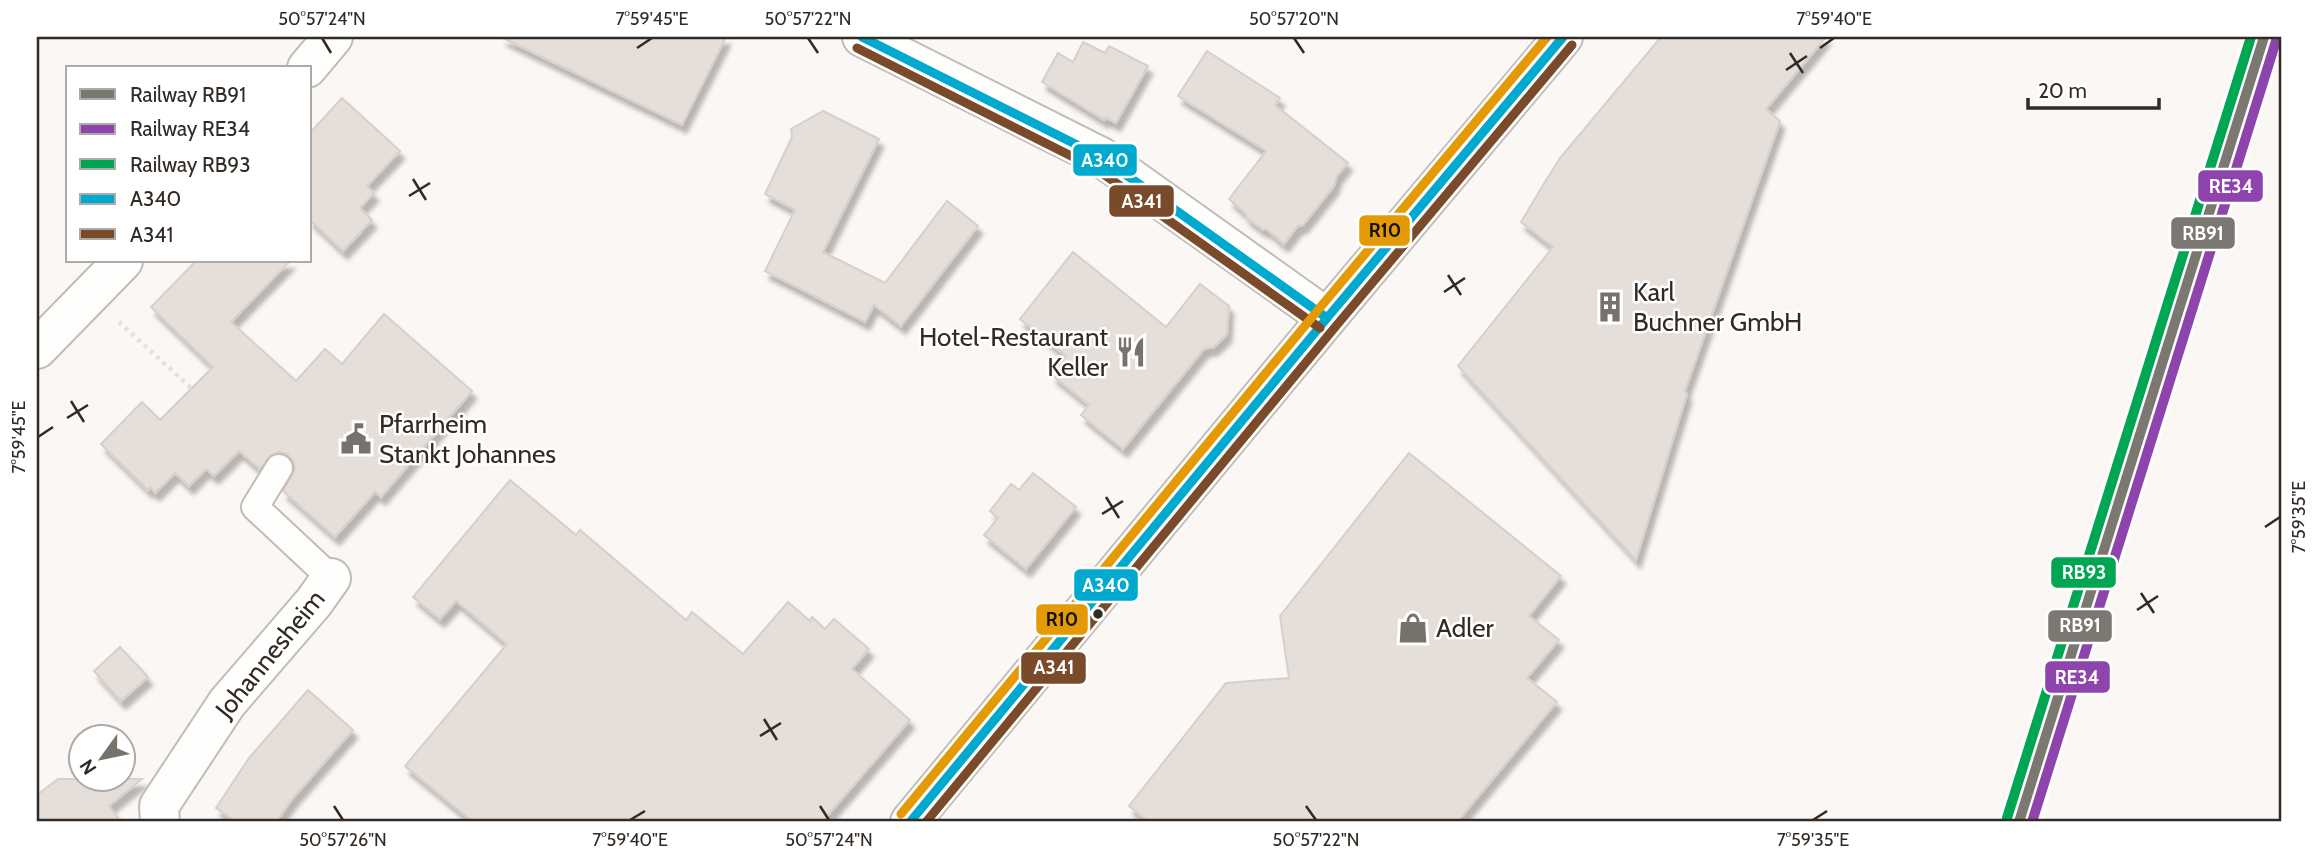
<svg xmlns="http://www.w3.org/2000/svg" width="2318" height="859" font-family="Cabin,sans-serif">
	<defs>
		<filter id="shadow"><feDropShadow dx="4.5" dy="8" stdDeviation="2" flood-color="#0004"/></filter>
	</defs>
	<rect width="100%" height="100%" fill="#fbf7f4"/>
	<g fill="#e6ded9" stroke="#d6d0cc" stroke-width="2" filter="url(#shadow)">
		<path d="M501 37H726L682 125Z"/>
		<path d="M1661 37H1826L1766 109 1780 121 1685 391 1687 394 1636 560 1458 366 1553 247 1521 222 1540 190 1560 158Z"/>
		<path d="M1083 42 1105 53 1109 46 1148 66 1116 123 1106 118 1104 120 1042 82 1058 53 1073 62Z"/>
		<path d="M1207 51 1280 98 1275 105 1348 163 1337 176 1334 186 1303 225 1298 226 1284 244 1266 229 1263 230 1246 217V214L1229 199 1266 151 1178 96Z"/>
		<path d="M342 98 400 151 367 186 374 193 360 208 372 220 343 251 310 220V133Z"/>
		<path d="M823 111 879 139 823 252 885 283 947 201 978 226 901 326 874 305 865 322 765 271 795 210 765 194 792 137 791 129Z"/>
		<path d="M1073 252 1166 327 1200 284 1229 306 1227 334 1214 347 1204 349 1123 449 1081 415 1089 405 1052 375 1066 356 1020 319Z"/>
		<path d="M196 261H290L231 322 296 381 325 349 342 364 384 314 472 391 381 497 375 492 335 537 283 491 295 469 293 461 287 454 279 452 271 455 260 469 239 451 214 476 206 469 189 486 175 473 155 493 150 487 148 490 101 444 142 402 160 420 213 367 151 307Z"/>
		<path d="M1409 453 1561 576 1529 616 1559 640 1527 678 1557 702 1457 822H1149L1129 806 1226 683 1289 678 1280 616Z"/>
		<path d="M1033 473 1076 507 1026 569 984 535 998 518 990 511 1011 484 1019 490Z"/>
		<path d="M510 480 576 535 580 530 686 620 692 612 743 654 788 602 810 621 812 617 825 629 834 619 869 649 852 669 910 720 822 822H473L405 766 507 644 456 601 440 619 413 597Z"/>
		<path d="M120 647 148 677 121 701 94 671Z"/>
		<path d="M308 690 353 730 293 798 276 822H237L216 808 249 758Z"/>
		<path d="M58 779H142L109 806 121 822H37V795Z"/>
	</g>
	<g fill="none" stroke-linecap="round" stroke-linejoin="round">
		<g stroke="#c1bcb8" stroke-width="30">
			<path id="lane" d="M279 468 255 507 331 578"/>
		</g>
		<g stroke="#c1bcb8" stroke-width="42">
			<g id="street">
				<path d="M862 37 1101 157 1327 318"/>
				<path d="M307 68 333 37"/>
				<path d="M37 349 123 261"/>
				<path d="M160 822 159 806 227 703 314 602 331 578"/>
			</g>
		</g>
		<g stroke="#c1bcb8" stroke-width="42">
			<path id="secondary" d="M910 822 1327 318 1563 37"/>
		</g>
		<path stroke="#e2e0e0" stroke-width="4.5" stroke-dasharray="3.5 5" stroke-linecap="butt" d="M119 322 252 444"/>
		<use href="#lane" stroke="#fefefd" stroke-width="26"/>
		<use href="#street" stroke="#fefefd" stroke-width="38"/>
		<use href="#secondary" stroke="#fefefd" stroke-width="38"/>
		<g stroke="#fff" stroke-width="14">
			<g id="bus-1">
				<path d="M862 37 1101 157 1327 318"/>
				<path d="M910 822 1327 318 1563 37"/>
			</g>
		</g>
		<g stroke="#fff" stroke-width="14">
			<g id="bus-2">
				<path d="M857 48 1095 168 1320 328"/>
				<path d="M926 822 1336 326 1572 45"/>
			</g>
		</g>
		<g stroke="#fff" stroke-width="14">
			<path id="bus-3" d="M901 814 1318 310 1547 37"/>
		</g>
		<use href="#bus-1" stroke="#00a9ce" stroke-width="9"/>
		<use href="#bus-2" stroke="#7a4b2a" stroke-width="9"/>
		<use href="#bus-3" stroke="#e39a04" stroke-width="9"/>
		<g stroke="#fff" stroke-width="16">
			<path id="rail-1" d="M2019 822 2264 37"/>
		</g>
		<g stroke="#fff" stroke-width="16">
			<path id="rail-2" d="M2032 822 2276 41"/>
		</g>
		<g stroke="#fff" stroke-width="16">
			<path id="rail-3" d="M2007 818 2251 37"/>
		</g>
		<use href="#rail-1" stroke="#7b7872" stroke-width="10"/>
		<use href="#rail-2" stroke="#8e44ad" stroke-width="10"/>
		<use href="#rail-3" stroke="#00a651" stroke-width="10"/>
	</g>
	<path fill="none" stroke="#312a25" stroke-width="2.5" d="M322 38 331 53M808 38 818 53M1294 38 1304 53M637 48 652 38M1820 48 1834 38M1790 53 1803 73M1786 70 1807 56M413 179 426 200M409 196 430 183M1448 275 1461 295M1444 292 1465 278M71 401 84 422M67 418 88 405M38 437 53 427M1106 497 1119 518M1102 514 1123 501M2265 527 2280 517M2141 593 2154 613M2137 610 2158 596M764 719 777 740M760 736 781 723M334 806 343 820M820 806 829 820M1306 806 1316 820M630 820 645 811M1813 820 1827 811"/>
	<defs>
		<g id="building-bare" transform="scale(2.415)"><path d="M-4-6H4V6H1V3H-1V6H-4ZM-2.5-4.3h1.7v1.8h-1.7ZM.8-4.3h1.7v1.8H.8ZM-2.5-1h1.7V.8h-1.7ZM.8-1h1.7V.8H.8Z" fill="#78726d" stroke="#fff" stroke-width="2.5" paint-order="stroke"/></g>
		<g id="restaurant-bare" transform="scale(2.415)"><path d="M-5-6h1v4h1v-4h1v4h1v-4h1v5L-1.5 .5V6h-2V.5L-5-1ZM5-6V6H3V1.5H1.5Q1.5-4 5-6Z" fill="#78726d" stroke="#fff" stroke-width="2.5" paint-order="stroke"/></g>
		<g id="civic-bare" transform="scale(2.415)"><path d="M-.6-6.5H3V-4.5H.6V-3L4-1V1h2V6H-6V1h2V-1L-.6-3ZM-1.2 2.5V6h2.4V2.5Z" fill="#78726d" stroke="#fff" stroke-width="2.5" paint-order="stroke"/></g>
		<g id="shop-bare" transform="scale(2.415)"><path d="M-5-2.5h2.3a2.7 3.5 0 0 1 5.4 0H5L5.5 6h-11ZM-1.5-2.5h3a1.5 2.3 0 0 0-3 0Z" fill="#78726d" stroke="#fff" stroke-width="2.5" paint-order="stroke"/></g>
	</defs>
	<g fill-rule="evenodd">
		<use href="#building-bare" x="1610" y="307"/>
		<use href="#restaurant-bare" x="1131" y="352"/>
		<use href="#civic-bare" x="356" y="439"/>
		<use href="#shop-bare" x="1413" y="628"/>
	</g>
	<circle fill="#312a25" stroke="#fff" stroke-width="2.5" cx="1098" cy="614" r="6"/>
	<g text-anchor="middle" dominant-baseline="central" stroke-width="5" stroke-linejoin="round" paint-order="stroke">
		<g font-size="26" fill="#312a25" stroke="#fff" text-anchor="start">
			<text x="1633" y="292">Karl<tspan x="1633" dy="30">Buchner GmbH</tspan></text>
			<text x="1108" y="337" text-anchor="end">Hotel-Restaurant<tspan x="1108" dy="30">Keller</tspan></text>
			<text x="379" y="424">Pfarrheim<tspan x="379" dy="30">Stankt Johannes</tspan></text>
			<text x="1436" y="628">Adler</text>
		</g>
		<g font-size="26" fill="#312a25" stroke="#fff">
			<text transform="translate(270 654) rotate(-51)">Johannesheim</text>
		</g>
	</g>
	<g stroke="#fff" stroke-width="2.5">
		<rect x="1072" y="143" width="66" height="34" rx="7" fill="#00a9ce"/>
		<rect x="2197" y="169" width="67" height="34" rx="7" fill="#8e44ad"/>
		<rect x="1108" y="184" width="67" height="34" rx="7" fill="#7a4b2a"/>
		<rect x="1358" y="214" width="53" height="33" rx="7" fill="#e39a04"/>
		<rect x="2170" y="216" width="66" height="34" rx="7" fill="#7b7872"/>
		<rect x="2050" y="556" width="67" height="33" rx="7" fill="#00a651"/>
		<rect x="1073" y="568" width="66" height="34" rx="7" fill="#00a9ce"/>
		<rect x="1035" y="603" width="54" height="33" rx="7" fill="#e39a04"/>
		<rect x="2047" y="609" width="66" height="34" rx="7" fill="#7b7872"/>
		<rect x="1020" y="651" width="67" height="34" rx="7" fill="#7a4b2a"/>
		<rect x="2044" y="660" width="67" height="34" rx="7" fill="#8e44ad"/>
	</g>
	<g font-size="19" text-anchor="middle" font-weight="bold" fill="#fff">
		<text x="1105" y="167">A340</text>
		<text x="2231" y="193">RE34</text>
		<text x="1142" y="208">A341</text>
		<text x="2203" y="240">RB91</text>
		<text x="2084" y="579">RB93</text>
		<text x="1106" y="592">A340</text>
		<text x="2080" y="632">RB91</text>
		<text x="1054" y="674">A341</text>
		<text x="2077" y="684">RE34</text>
	</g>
	<g font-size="19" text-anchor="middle" font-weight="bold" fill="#111">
		<text x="1385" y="237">R10</text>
		<text x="1062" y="626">R10</text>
	</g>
	<rect width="2318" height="859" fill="none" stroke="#ffffff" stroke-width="77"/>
	<rect x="66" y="66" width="245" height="196" fill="#ffffff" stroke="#adaaa8" stroke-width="2"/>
	<rect x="80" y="89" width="35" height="10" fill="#7b7872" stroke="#adaaa8" stroke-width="2"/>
	<text x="130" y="102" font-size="21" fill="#312a25">Railway RB91</text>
	<rect x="80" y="124" width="35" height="10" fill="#8e44ad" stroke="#adaaa8" stroke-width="2"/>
	<text x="130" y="136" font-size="21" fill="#312a25">Railway RE34</text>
	<rect x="80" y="159" width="35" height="10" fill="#00a651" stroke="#adaaa8" stroke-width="2"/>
	<text x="130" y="172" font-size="21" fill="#312a25">Railway RB93</text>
	<rect x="80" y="194" width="35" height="10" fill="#00a9ce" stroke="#adaaa8" stroke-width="2"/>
	<text x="130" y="206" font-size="21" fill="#312a25">A340</text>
	<rect x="80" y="229" width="35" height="10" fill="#7a4b2a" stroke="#adaaa8" stroke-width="2"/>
	<text x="130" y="242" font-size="21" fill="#312a25">A341</text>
	<g transform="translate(102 758) rotate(237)"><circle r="33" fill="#ffffff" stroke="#adaaa8" stroke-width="2"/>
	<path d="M0-5L12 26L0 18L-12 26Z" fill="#78726d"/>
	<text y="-10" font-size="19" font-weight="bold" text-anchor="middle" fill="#312a25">N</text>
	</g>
	<path d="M2028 98v10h131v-10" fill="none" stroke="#312a25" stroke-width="3.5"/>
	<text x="2038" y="98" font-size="21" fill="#312a25" stroke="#ffffff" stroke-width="5" paint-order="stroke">20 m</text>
	<rect x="38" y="38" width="2242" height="782" fill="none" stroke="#312a25" stroke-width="2.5"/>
	<g font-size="18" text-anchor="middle" fill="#312a25">
		<text x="322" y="25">50°57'24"N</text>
		<text x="652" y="25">7°59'45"E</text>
		<text x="808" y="25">50°57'22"N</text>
		<text x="1294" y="25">50°57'20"N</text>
		<text x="1834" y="25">7°59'40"E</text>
		<text transform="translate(19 437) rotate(-90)" y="6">7°59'45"E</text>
		<text transform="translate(2299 517) rotate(-90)" y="6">7°59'35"E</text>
		<text x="343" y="846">50°57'26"N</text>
		<text x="630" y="846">7°59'40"E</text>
		<text x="829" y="846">50°57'24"N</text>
		<text x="1316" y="846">50°57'22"N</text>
		<text x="1813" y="846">7°59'35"E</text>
	</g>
</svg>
